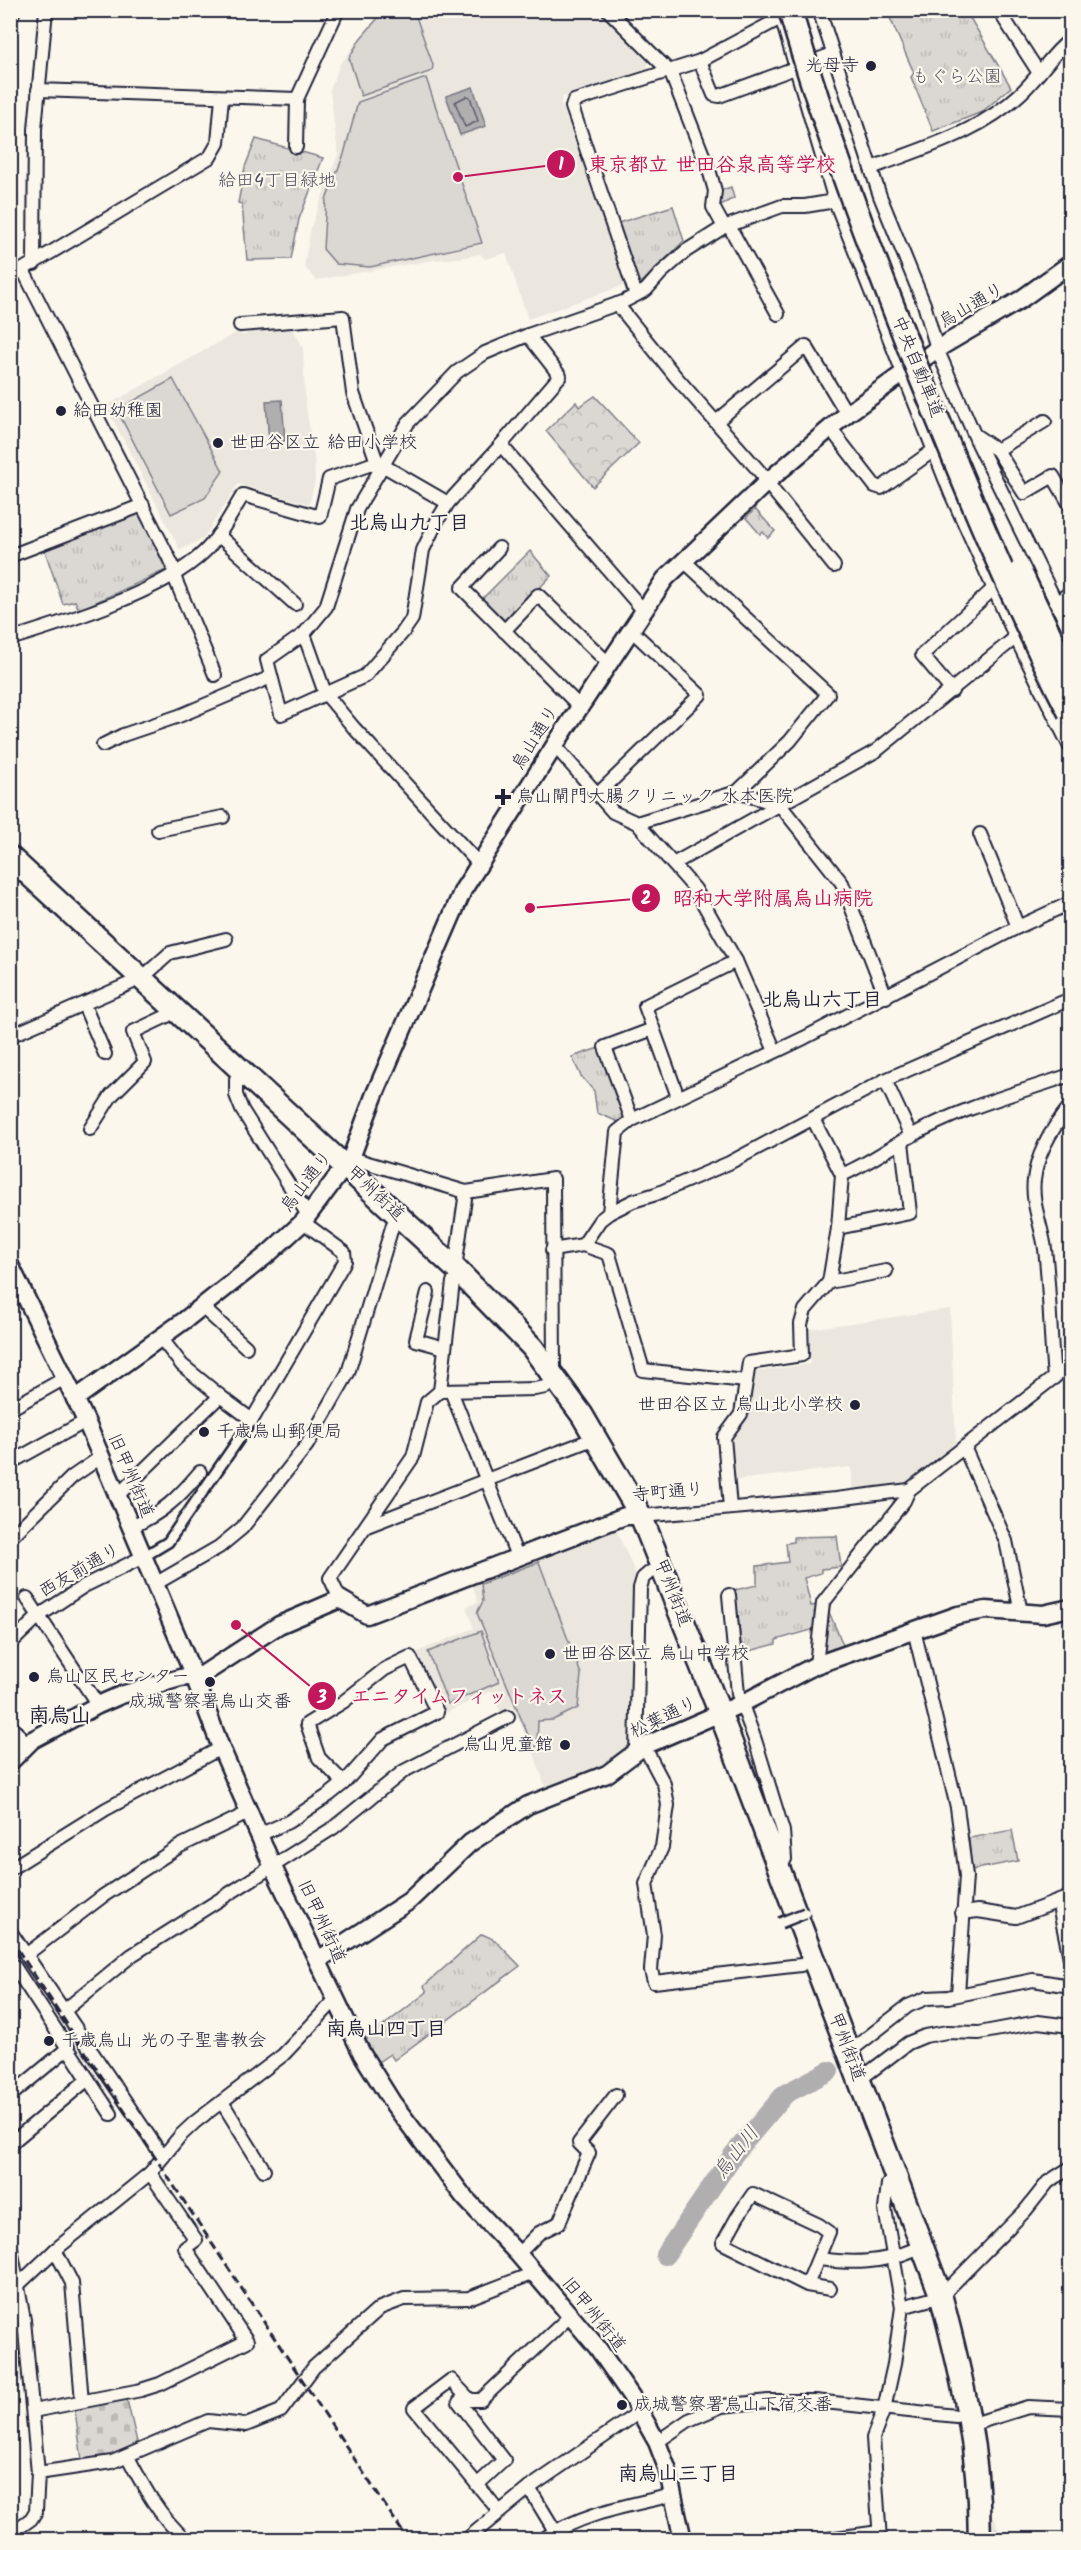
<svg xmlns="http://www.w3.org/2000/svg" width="1081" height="2550" font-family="Kalam,'Klee One',sans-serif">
	<defs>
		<pattern id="industrial-furrows" width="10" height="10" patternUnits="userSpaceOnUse" patternTransform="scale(1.5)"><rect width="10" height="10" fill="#ebe7df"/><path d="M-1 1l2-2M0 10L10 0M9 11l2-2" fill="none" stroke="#c9c6c0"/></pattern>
		<pattern id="grass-tufts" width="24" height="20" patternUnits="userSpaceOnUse" patternTransform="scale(1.5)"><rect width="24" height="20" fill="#dbd8d3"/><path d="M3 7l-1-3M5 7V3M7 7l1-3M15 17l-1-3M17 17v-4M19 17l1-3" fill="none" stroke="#bcb9b6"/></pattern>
		<pattern id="forest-crowns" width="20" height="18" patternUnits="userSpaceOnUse" patternTransform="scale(1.5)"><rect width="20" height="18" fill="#dbd8d3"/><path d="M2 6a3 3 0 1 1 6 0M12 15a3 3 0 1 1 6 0" fill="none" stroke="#bcb9b6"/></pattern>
		<pattern id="cemetery-stones" width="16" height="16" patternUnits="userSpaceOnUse" patternTransform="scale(1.5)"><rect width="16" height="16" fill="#dbd8d3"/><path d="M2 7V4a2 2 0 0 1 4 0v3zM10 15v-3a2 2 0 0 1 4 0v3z" fill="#bcb9b6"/></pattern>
	</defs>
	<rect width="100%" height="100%" fill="#fbf7ec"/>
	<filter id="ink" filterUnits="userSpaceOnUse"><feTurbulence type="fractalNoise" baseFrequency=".0167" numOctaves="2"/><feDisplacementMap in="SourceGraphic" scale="12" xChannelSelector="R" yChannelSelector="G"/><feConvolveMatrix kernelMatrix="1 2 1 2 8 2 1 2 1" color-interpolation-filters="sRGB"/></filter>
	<g filter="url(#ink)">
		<g fill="#ebe7df">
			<path d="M382 11H594L607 19 648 62V69L562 97 561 103 625 285 528 319 506 253 485 259 480 254 459 258 434 260 316 280 304 266 311 227 338 154 330 90 340 64Z"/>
			<path d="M293 329 303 347 305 400 314 456 315 481 309 504 238 484 203 539 180 550 106 406 239 331 243 336 250 332Z"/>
			<path d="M950 1309 956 1448 906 1486 854 1492 851 1467 736 1480 732 1440 748 1416 753 1372 810 1364 809 1329Z"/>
			<path d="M616 1529 637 1577 631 1745 605 1768 547 1792 533 1750 513 1707 501 1714 491 1691 446 1713 415 1653 474 1628 466 1607 478 1602 472 1584Z"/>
		</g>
		<path fill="url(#industrial-furrows)" d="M995 2517 999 2536 1023 2530 1026 2539H990V2519Z"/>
		<g fill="url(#grass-tufts)" stroke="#7e7d87" stroke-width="1.5">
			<path d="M902 11H966L1011 87 982 112 933 131 911 77 914 73 890 18Z"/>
			<path d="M256 139 323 158 299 219 291 259 247 260 242 204 238 203 245 167Z"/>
			<path d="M731 187 734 198 719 206V191Z"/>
			<path d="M673 206 684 241 641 283 637 282 618 223Z"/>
			<path d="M755 509 775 531 768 538 763 532 760 534 746 518Z"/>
			<path d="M139 512 166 570 79 610 75 601 63 604 44 548Z"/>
			<path d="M530 551 551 576 504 625 480 601Z"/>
			<path d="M602 1047 628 1115 621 1123 597 1113 594 1091 581 1076 572 1057Z"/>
			<path d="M837 1536 841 1567 821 1569V1573L804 1578 811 1606 818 1605 815 1629 776 1640V1644L742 1653 735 1590 757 1585V1566L788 1562 786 1543 794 1542V1537Z"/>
			<path d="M1012 1830 1018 1861 971 1870 969 1838Z"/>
			<path d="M482 1934 495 1940 520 1966 394 2060 390 2054 378 2062 365 2040 427 1992 424 1986Z"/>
		</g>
		<path fill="url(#forest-crowns)" stroke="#7e7d87" stroke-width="1.5" d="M595 396 639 443 593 487 546 431 576 402 579 407Z"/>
		<g fill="url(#cemetery-stones)" stroke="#7e7d87" stroke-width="1.5">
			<path d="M826 1605 844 1647 821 1657Z"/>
			<path d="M126 2396 138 2446 120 2454 82 2460 74 2404Z"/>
		</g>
		<g fill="#dbd8d3" stroke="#7e7d87" stroke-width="1.5">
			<path d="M384 11H414L433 65 432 71 361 96 349 58 360 39Z"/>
			<path d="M426 78 482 243 370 267 336 264 323 249 326 200 344 154 358 102Z"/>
			<path d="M173 379 223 471 205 498 171 514 117 410Z"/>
			<path d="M539 1562 581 1674 578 1708 553 1720 538 1721 537 1746 533 1747 477 1613 483 1601 481 1584Z"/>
			<path d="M481 1631 499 1682 448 1704 428 1652Z"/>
		</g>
		<g fill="#b1aeb0" stroke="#787681" stroke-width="1.5">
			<path d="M473 87 486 126 460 135 446 96Z"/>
			<path d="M282 400 285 441 269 442 266 401Z"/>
		</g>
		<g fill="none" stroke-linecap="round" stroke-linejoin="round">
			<path stroke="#5b5a6a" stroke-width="1.5" d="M467 96 470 97 478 121 465 127 455 102Z"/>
			<path stroke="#b1aeb0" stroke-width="20" d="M665 2255 734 2154 785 2094 829 2071"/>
			<g stroke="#22223b" stroke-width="14">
				<g id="pedestrian">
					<path d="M143 1557 168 1542 252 1420"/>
					<path d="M10 1724 22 1736 10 1750"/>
				</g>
			</g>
			<g stroke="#22223b" stroke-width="16">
				<g id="minor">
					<path d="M608 10 668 70 672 76 710 173 715 191 713 207 724 227"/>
					<path d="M779 10 835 201 951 494 1016 638 1070 747"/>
					<path d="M819 10 880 196 924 304 937 349 977 441 1070 631"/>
					<path d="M1012 10 1003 17 1039 73"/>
					<path d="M700 61 714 95 719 96 833 54"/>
					<path d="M38 90 297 99"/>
					<path d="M296 147 297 99 338 10"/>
					<path d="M871 168C923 148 979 133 1020 94 1039 77 1050 55 1070 40"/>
					<path d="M729 226 778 314"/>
					<path d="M34 264 35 129 46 10"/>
					<path d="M23 270 172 564 176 581 215 675"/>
					<path d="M10 277 210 157 218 143 222 97"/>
					<path d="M636 295 572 107 574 101 700 61 781 18"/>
					<path d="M617 304 676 377 768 481 772 489 834 566"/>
					<path d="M240 325 343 317 353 393 377 462 448 503"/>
					<path d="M528 335 560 376 501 445 643 610"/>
					<path d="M716 422 806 346 847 414"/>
					<path d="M830 428 875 486 881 488 934 450"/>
					<path d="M975 435 997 450 1024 493 1053 476 1070 505"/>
					<path d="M501 445 448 503 437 521 423 550 412 619 403 632 365 676 281 714 267 660 304 634 326 607 357 509 408 423 457 372 485 353 528 335 623 302 646 290 661 273 686 251 724 227 782 206H805L835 201"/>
					<path d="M997 450 1045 421"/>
					<path d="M218 535 295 604"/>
					<path d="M499 548 462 588 580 707"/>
					<path d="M10 556 143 505"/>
					<path d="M1050 609 1070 592"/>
					<path d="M504 631 538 595 608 663"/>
					<path d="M304 634 325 693 354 728 479 864"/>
					<path d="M10 639C65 622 163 592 204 552 220 537 231 514 243 495L320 517 329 479 377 462"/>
					<path d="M952 691 922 655 993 589"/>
					<path d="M103 745 123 735 179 716 271 677"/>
					<path d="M555 746 613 812 637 823 737 792 790 741 828 694 683 560"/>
					<path d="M737 792 780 805 842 883 886 997"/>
					<path d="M598 794 700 695 630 629"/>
					<path d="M637 823 695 889 736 961 775 1051"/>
					<path d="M158 830 223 817"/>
					<path d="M980 834 1018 927"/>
					<path d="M673 864 876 751 1021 633"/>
					<path d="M142 978 170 953 226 939"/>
					<path d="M84 1005 105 1054"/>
					<path d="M10 1036 131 983"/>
					<path d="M236 1079V1095L242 1110 308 1215"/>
					<path d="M885 1080 911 1136"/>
					<path d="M678 1097 645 1006 736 961"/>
					<path d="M813 1119 842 1175 838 1228 829 1282"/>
					<path d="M632 1120 605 1047 653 1029"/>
					<path d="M90 1129 111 1096 145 1062 133 1032 167 1016"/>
					<path d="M351 1158 466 1192 553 1179 554 1375"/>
					<path d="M842 1175C869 1163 886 1150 911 1136 960 1108 1018 1093 1070 1075"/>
					<path d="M609 1213 617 1132 632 1120 804 1038 1018 927 1070 903"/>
					<path d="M838 1228 910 1213 902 1142"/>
					<path d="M583 1245 609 1254 643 1370 746 1381"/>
					<path d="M552 1250 583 1245 600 1220 609 1213 633 1201 656 1194 729 1163 885 1080 1070 999"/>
					<path d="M455 1268 466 1192"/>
					<path d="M428 1292 416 1340 445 1348"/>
					<path d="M202 1307 246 1347"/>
					<path d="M1054 1378C1050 1335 1050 1291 1045 1249 1042 1226 1031 1203 1034 1180 1037 1152 1053 1127 1070 1106"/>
					<path d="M440 1391 453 1282"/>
					<path d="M451 1391 517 1556"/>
					<path d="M220 1396 252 1420 345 1261 344 1252 303 1222"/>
					<path d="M10 1409 65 1378"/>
					<path d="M964 1447 1006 1541 1021 1612"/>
					<path d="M10 1463 86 1421"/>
					<path d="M118 1495 220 1396 182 1365 161 1338"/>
					<path d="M730 1508 724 1437 741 1414 749 1363 802 1355 801 1324 805 1310 829 1282 886 1271"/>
					<path d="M641 1516 836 1499 909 1490 1070 1365"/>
					<path d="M367 1526 585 1442"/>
					<path d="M131 1527C163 1513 178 1498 200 1472"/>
					<path d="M10 1538 72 1477 101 1457"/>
					<path d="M155 1584 219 1547 242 1528 307 1445 348 1373 393 1224"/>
					<path d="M729 1595 738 1694 755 1740 783 1831 785 1859 779 1870"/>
					<path d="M27 1598 98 1705"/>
					<path d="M340 1599 330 1578 413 1457 427 1402 440 1391 535 1389 546 1387"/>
					<path d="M914 1630 957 1807 966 1876 958 1994"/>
					<path d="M10 1644 40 1615 84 1586 143 1557"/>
					<path d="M816 1665 823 1603 904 1501 909 1490"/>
					<path d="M644 1746 664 1784 668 1805 662 1847 646 1884 654 1935 651 1970 654 1982 801 1965"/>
					<path d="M636 1752 640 1588 643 1578 650 1572"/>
					<path d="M259 1835 288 1822 329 1795 344 1783 383 1739 437 1712 410 1657 385 1669 343 1702 307 1724 319 1758 344 1783"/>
					<path d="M10 1869 106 1809 221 1748"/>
					<path d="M1060 1911 1070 1958"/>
					<path d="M962 1913 978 1911 1016 1917 1070 1897"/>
					<path d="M10 1931 163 2157"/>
					<path d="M27 1954 103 1896 180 1846 250 1812"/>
					<path d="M10 1969 14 1966 111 2114"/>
					<path d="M65 2010 132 1955 333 1828 404 1771 508 1717"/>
					<path d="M849 2052 908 2006 927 1998 948 1997 1033 1980 1070 1986"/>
					<path d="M859 2080 908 2043 925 2036 947 2032 979 2033 1038 2022 1070 2026"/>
					<path d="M10 2096 68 2048"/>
					<path d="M222 2102 264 2170"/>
					<path d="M10 2144 88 2079"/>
					<path d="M10 2243 24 2320 38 2473 36 2511 31 2519 10 2534"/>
					<path d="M55 2250 72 2283 82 2401"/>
					<path d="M518 2254 539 2233 559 2223 589 2153 579 2143 616 2095"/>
					<path d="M820 2259C853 2264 882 2263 913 2250"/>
					<path d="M807 2285 829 2232 819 2225 753 2194 738 2216 723 2243 807 2285 830 2289"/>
					<path d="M10 2290 19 2284 55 2250 150 2173 180 2136 195 2122 283 2055 336 1999"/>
					<path d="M941 2296 1025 2211 1048 2182 1070 2168"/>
					<path d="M902 2307 931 2299"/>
					<path d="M466 2396 459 2402 504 2460 477 2485"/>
					<path d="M33 2411 141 2390 160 2384 247 2341 185 2248 196 2240 150 2173"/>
					<path d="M970 2425 1028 2407 1070 2409"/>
					<path d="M657 2442 689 2420 722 2406 768 2401H815L956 2416"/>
					<path d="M128 2457C144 2488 159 2516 186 2540"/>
					<path d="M38 2473 112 2462 208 2421 246 2425 281 2411 314 2367 380 2308 404 2299 469 2298 534 2273"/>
					<path d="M529 2488 555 2531"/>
					<path d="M499 2511 414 2408 451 2380 470 2400H481L570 2316"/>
					<path d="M466 2540 529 2488 641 2411"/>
					<path d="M542 2540C578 2514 630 2505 673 2495"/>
					<path d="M821 2540 879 2532"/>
					<path d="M880 2540 873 2438 884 2409 894 2364 902 2307 885 2209 888 2184"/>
				</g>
			</g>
			<g stroke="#22223b" stroke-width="21">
				<g id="tertiary">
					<path d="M10 1265 86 1421 194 1676 221 1748 273 1867 362 2054 392 2102 464 2197 518 2254 597 2347 631 2396 657 2442 667 2468 683 2540"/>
					<path d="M75 1399 185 1320 268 1254 303 1222 351 1158 374 1096 463 890 564 731 665 579 768 481 847 414 937 349 1020 300 1070 264"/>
					<path d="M10 1762 32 1740 98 1705 121 1695 180 1678 202 1675 279 1625 340 1599 367 1615 625 1516H641"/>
					<path d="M318 1960 409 1901 470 1843 528 1805 607 1774 644 1746 741 1704 816 1665 958 1615 986 1610 1043 1614 1070 1608"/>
				</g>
			</g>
			<g stroke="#22223b" stroke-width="22">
				<path id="secondary" d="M10 12 11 10"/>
			</g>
			<g stroke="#22223b" stroke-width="26">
				<path id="trunk" d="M10 857 455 1268 532 1347 582 1415 641 1516 720 1713 941 2296C962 2376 981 2456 979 2540"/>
			</g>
			<use href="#pedestrian" stroke="#fbf7ec" stroke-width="9"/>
			<use href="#minor" stroke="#fbf7ec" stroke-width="12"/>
			<use href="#tertiary" stroke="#fbf7ec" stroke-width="16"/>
			<use href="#secondary" stroke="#fbf7ec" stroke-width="18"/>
			<use href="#trunk" stroke="#fbf7ec" stroke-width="21"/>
			<path stroke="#22223b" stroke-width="3" stroke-dasharray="9 4.5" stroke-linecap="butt" d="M10 1938 408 2540"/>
			<g stroke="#22223b" stroke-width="14" stroke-linecap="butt">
				<path id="pedestrian-bridge" d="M780 1923 805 1913"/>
			</g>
			<g stroke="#22223b" stroke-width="27" stroke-linecap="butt">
				<g id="motorway-bridge">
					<path d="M790 10C826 135 873 257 921 378 967 491 1014 605 1070 713"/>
					<path d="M1020 572 1070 678"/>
				</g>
			</g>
			<use href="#pedestrian-bridge" stroke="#fbf7ec" stroke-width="9"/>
			<use href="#motorway-bridge" stroke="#fbf7ec" stroke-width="22"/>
		</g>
	</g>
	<g fill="#22223b" stroke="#fbf7ec" stroke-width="2">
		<circle cx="871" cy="66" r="6"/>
		<circle cx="61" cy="411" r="6"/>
		<circle cx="218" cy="443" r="6"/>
		<path d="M500 788h6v6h6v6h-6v6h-6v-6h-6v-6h6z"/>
		<circle cx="855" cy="1405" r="6"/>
		<circle cx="204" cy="1432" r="6"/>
		<circle cx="550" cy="1654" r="6"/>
		<circle cx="34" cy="1677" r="6"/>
		<circle cx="210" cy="1682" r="6"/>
		<circle cx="565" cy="1745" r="6"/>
		<circle cx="49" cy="2041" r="6"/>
		<circle cx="622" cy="2405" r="6"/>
	</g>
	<g text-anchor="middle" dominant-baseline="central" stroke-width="4.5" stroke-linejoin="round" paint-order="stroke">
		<g font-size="18" fill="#22223b" stroke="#fbf7ec" text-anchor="start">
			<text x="859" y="66" text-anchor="end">光母寺</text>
			<text x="73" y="411">給田幼稚園</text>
			<text x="230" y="443">世田谷区立 給田小学校</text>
			<text x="516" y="797">烏山閘門大腸クリニック 水本医院</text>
			<text x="843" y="1405" text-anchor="end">世田谷区立 烏山北小学校</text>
			<text x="216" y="1432">千歳烏山郵便局</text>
			<text x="562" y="1654">世田谷区立 烏山中学校</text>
			<text x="46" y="1677">烏山区民センター</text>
			<text x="210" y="1702" text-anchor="middle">成城警察署烏山交番</text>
			<text x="553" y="1745" text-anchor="end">烏山児童館</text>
			<text x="61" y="2041">千歳烏山 光の子聖書教会</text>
			<text x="634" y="2405">成城警察署烏山下宿交番</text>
		</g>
		<g font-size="18" fill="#505061" stroke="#fbf7ec">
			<text x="957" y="77">もぐら公園</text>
			<text x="277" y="181">給田4丁目緑地</text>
		</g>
		<g font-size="18" fill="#22223b" stroke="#fbf7ec">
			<text transform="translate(972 306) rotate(-30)">烏山通り</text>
			<text transform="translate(917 367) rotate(68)">中央自動車道</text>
			<text transform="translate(536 738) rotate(-58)">烏山通り</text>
			<text transform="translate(307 1182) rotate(-52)">烏山通り</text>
			<text transform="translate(375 1194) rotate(43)">甲州街道</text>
			<text transform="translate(130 1476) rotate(67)">旧甲州街道</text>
			<text transform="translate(668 1493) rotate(-5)">寺町通り</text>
			<text transform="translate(80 1571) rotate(-30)">西友前通り</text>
			<text transform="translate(672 1593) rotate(68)">甲州街道</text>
			<text transform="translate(664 1718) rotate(-26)">松葉通り</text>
			<text transform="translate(321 1922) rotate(65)">旧甲州街道</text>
			<text transform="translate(846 2047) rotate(69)">甲州街道</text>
			<text transform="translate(593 2315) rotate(51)">旧甲州街道</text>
		</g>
		<g font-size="20" font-weight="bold" fill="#22223b" stroke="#fbf7ec">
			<text x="409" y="524">北烏山九丁目</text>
			<text x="822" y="1001">北烏山六丁目</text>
			<text x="386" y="2030">南烏山四丁目</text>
			<text x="678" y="2475">南烏山三丁目</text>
		</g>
		<g font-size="20" font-style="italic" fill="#545364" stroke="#fbf7ec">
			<text transform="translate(737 2153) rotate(-52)">烏山川</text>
		</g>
		<g font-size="21" font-weight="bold" fill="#22223b" stroke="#fbf7ec">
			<text x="60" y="1716">南烏山</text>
		</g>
	</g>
	<path fill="none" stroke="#c2185b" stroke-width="2" d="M458 177L561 164M530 908L646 898M236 1625L322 1696"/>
	<g fill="#c2185b" stroke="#fbf7ec" stroke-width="2">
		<circle cx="458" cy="177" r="6"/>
		<circle cx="530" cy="908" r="6"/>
		<circle cx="236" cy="1625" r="6"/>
		<circle cx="561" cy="164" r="15"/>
		<circle cx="646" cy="898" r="15"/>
		<circle cx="322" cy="1696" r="15"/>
	</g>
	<g font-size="18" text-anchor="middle" font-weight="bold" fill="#fff">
		<text x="561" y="170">1</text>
		<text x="646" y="904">2</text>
		<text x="322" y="1703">3</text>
	</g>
	<g font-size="20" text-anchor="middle" font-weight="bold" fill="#c2185b" stroke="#fbf7ec" stroke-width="4.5" stroke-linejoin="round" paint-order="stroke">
		<text x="712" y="171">東京都立 世田谷泉高等学校</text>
		<text x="773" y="905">昭和大学附属烏山病院</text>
		<text x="459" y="1703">エニタイムフィットネス</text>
	</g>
	<rect width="1081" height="2550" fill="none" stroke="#fbf7ec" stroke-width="36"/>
	<rect x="18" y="18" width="1045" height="2514" fill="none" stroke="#22223b" stroke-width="2" filter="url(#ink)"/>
</svg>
